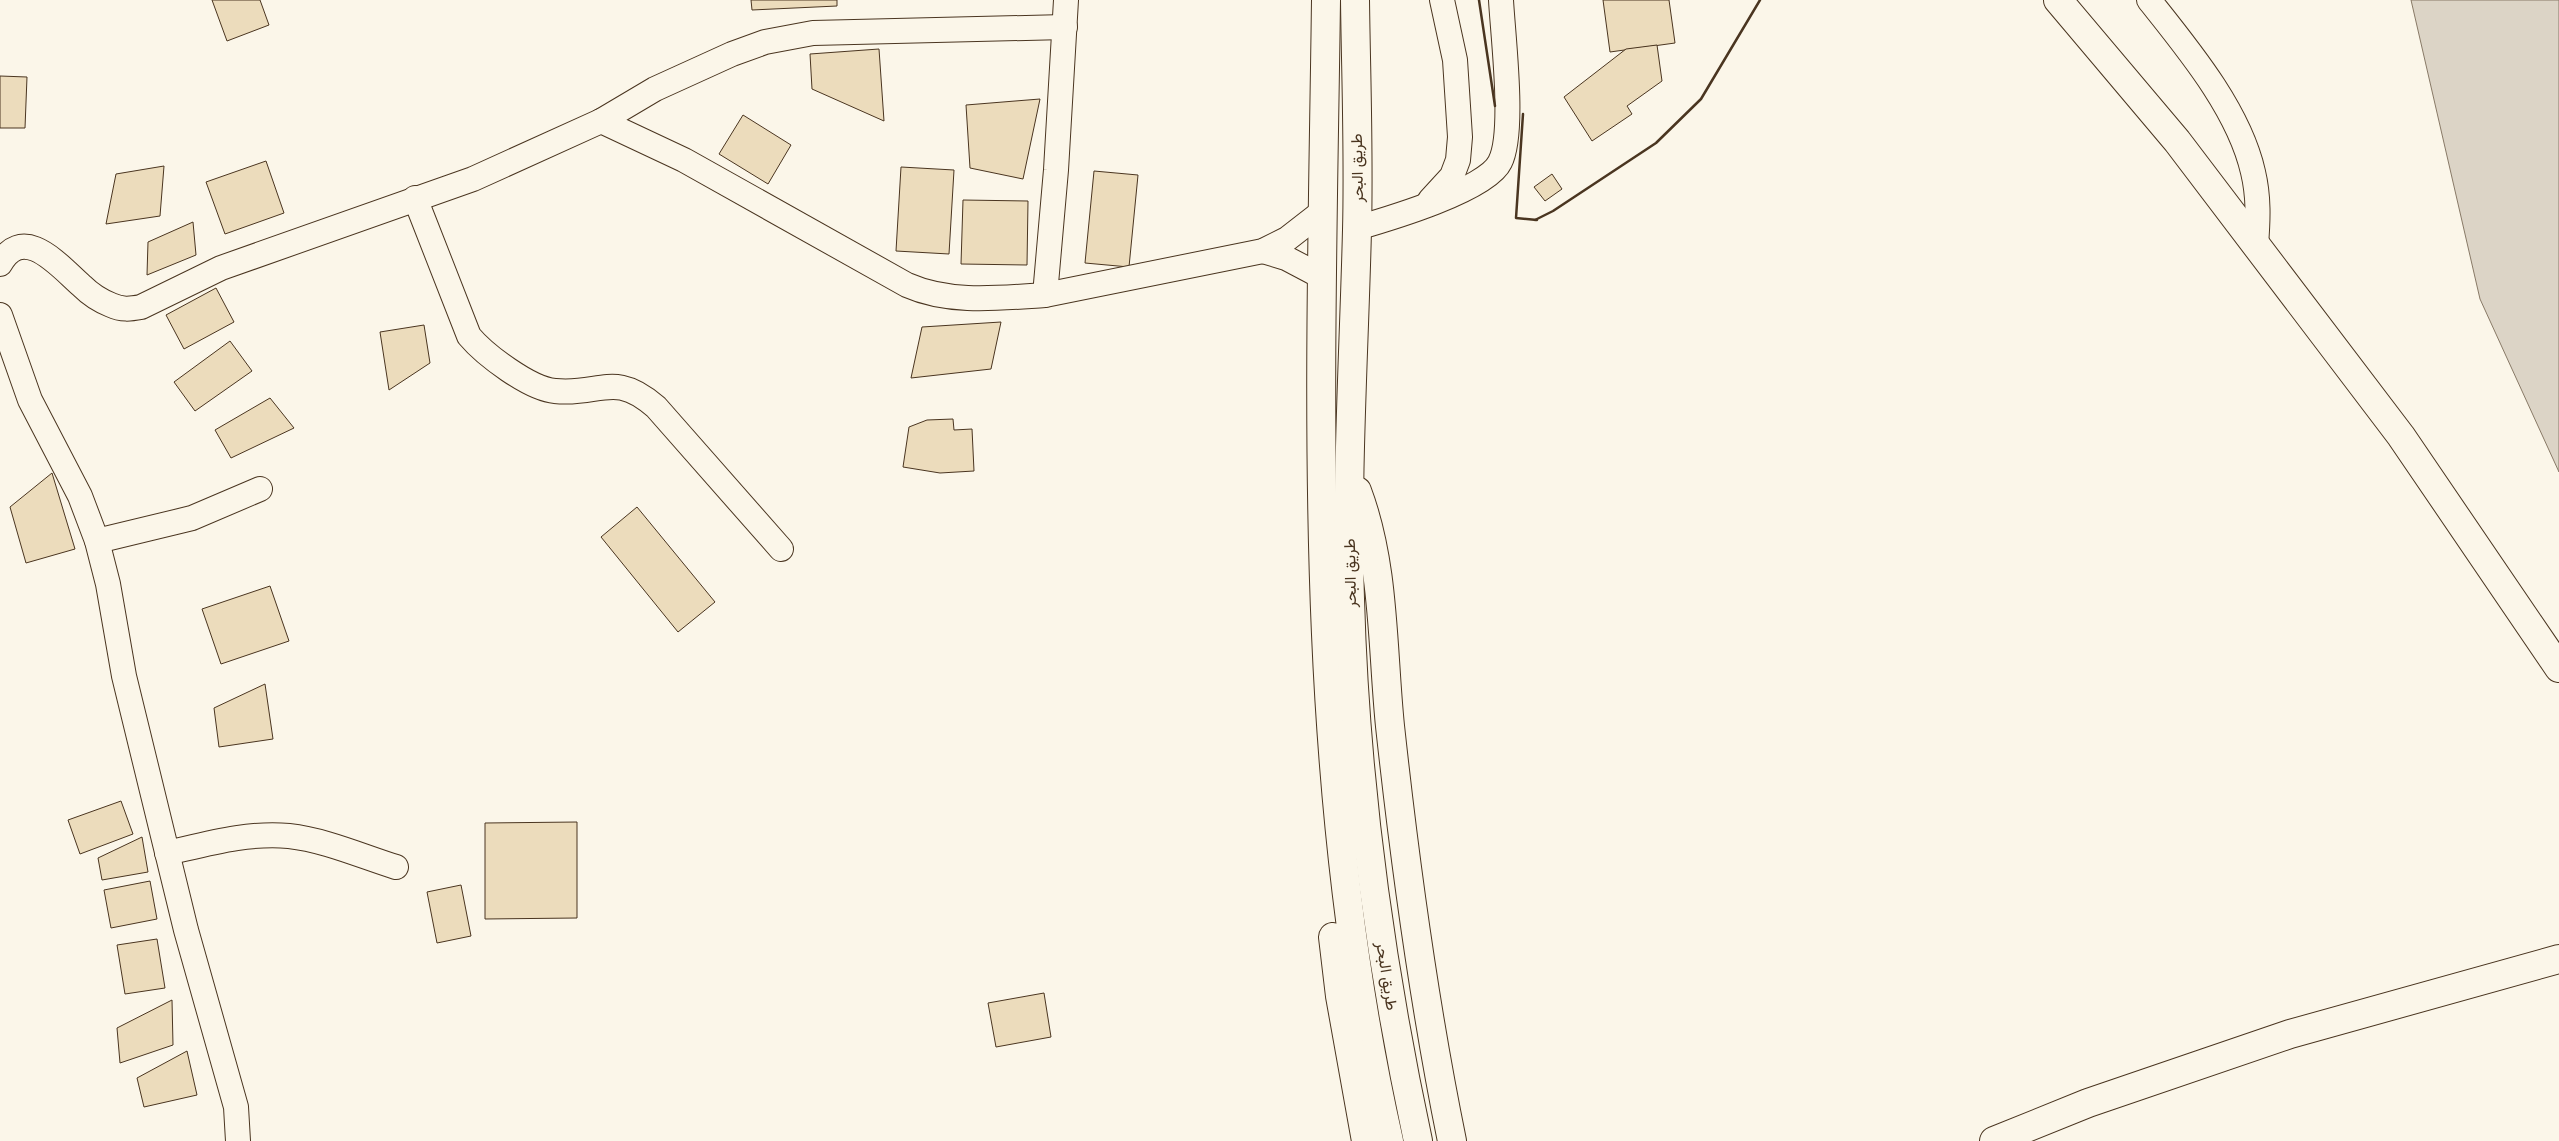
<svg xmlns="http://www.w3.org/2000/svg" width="2559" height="1141" font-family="'DM Sans',Vazirmatn,sans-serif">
	<rect width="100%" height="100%" fill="#fbf6e9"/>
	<path fill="#dcd4c6" stroke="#887966" d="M2411 0H2559V472L2480 299Z"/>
	<g fill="#ecdcbc" stroke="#4a3520">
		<path d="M212 0H260L269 25 227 41Z"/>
		<path d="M751 0H837V6L752 10Z"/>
		<path d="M1603 0H1669L1675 43 1610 52Z"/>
		<path d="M1657 45 1662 81 1627 106 1632 114 1592 141 1564 97 1626 49Z"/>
		<path d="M879 49 884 121 812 89 810 54Z"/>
		<path d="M0 76 27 77 25 128H0Z"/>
		<path d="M1040 99 1023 179 970 168 966 105Z"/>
		<path d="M743 115 791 145 768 184 719 154Z"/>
		<path d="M266 161 284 213 225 234 206 182Z"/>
		<path d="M164 166 160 216 106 224 116 174Z"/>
		<path d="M901 167 954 170 949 254 896 251Z"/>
		<path d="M1094 171 1138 175 1129 267 1085 263Z"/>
		<path d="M1552 174 1562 189 1545 201 1534 187Z"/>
		<path d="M963 200 1028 201 1027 265 961 264Z"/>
		<path d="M193 222 196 255 147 275 148 242Z"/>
		<path d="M216 288 234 322 184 349 166 315Z"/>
		<path d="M1001 322 991 369 911 378 922 327Z"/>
		<path d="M424 325 430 363 389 390 380 332Z"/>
		<path d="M230 341 252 371 195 411 174 382Z"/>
		<path d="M270 398 294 428 231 458 215 430Z"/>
		<path d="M953 419 954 430 972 429 974 471 940 473 903 467 909 427 927 420Z"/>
		<path d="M52 473 75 549 26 563 10 507Z"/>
		<path d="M637 507 715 602 678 632 601 537Z"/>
		<path d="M270 586 289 641 221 664 202 609Z"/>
		<path d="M265 684 273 739 219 747 214 708Z"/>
		<path d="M121 801 133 834 80 854 68 820Z"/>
		<path d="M577 822V918L485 919V823Z"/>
		<path d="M142 837 148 872 102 880 98 858Z"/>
		<path d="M150 881 157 919 111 928 104 890Z"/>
		<path d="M461 885 471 936 437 943 427 892Z"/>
		<path d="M157 939 165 988 125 994 117 945Z"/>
		<path d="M1044 993 1051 1037 996 1047 988 1003Z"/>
		<path d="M172 1000 173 1045 120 1063 117 1028Z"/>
		<path d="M187 1051 197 1095 144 1107 137 1078Z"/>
	</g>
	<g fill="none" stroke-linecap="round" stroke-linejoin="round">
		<g stroke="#4a3520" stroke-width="26">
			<g id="minor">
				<path d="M2149 0C2188 49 2239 110 2253 172 2259 197 2258 220 2256 245"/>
				<path d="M601 121 684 160 907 285C950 304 999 298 1045 295L1263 251 1287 239 1323 211"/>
				<path d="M415 198 469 336C485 355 530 389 555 391 600 396 614 370 656 407L781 549"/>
				<path d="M1430 200 1452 176 1458 160 1460 137 1455 60 1442 0"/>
				<path d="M1357 228C1388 219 1487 190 1500 162 1515 133 1503 37 1501 0"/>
				<path d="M1263 251 1286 258 1322 277"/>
				<path d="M0 264C24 222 60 267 82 286 90 294 101 301 111 305 122 310 130 309 141 307L221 268 473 179 601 121 655 89 732 54 765 42 813 33 1065 27"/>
				<path d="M1045 295 1056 170 1066 0"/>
				<path d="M0 315 30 400 80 496 97 541 108 584 124 676 186 930 236 1107 238 1141"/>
				<path d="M97 541 192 518 260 489"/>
				<path d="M167 853C207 844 248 832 289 836 325 840 361 856 396 867"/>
			</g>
		</g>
		<g stroke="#4a3520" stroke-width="30">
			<g id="major">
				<path d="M2058 0 2177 141 2401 436 2559 668"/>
				<path d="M1994 1141 2088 1103 2290 1034 2559 959"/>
			</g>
		</g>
		<g stroke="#4a3520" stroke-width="30">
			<g id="highway">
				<path d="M1326 0C1321 380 1304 768 1389 1141"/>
				<path d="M1355 0C1356 77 1359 154 1357 230 1354 353 1346 476 1350 599 1355 781 1380 963 1418 1141"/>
				<path d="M1357 491C1385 565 1382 647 1390 726 1405 864 1424 1004 1452 1141"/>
				<path d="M1333 937 1340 996 1366 1141"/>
			</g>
		</g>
		<use href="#minor" stroke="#fbf6e9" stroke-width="24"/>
		<use href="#major" stroke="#fbf6e9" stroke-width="28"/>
		<use href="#highway" stroke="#fbf6e9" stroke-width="28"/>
		<g stroke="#4a3520" stroke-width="2.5">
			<path d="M1479 0 1495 106"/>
			<path d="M1523 114 1516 218 1537 220"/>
			<path d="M1535 220 1553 211 1656 143 1701 99 1760 0"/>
		</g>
	</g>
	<g text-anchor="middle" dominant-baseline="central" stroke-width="4" stroke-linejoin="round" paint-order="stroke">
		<g font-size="16" fill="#4a3520" stroke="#fbf6e9">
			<text transform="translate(1357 168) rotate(-91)">طريق البحر</text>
			<text transform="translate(1350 573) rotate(-91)">طريق البحر</text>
			<text transform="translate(1387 976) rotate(81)">طريق البحر</text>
		</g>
	</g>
</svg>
